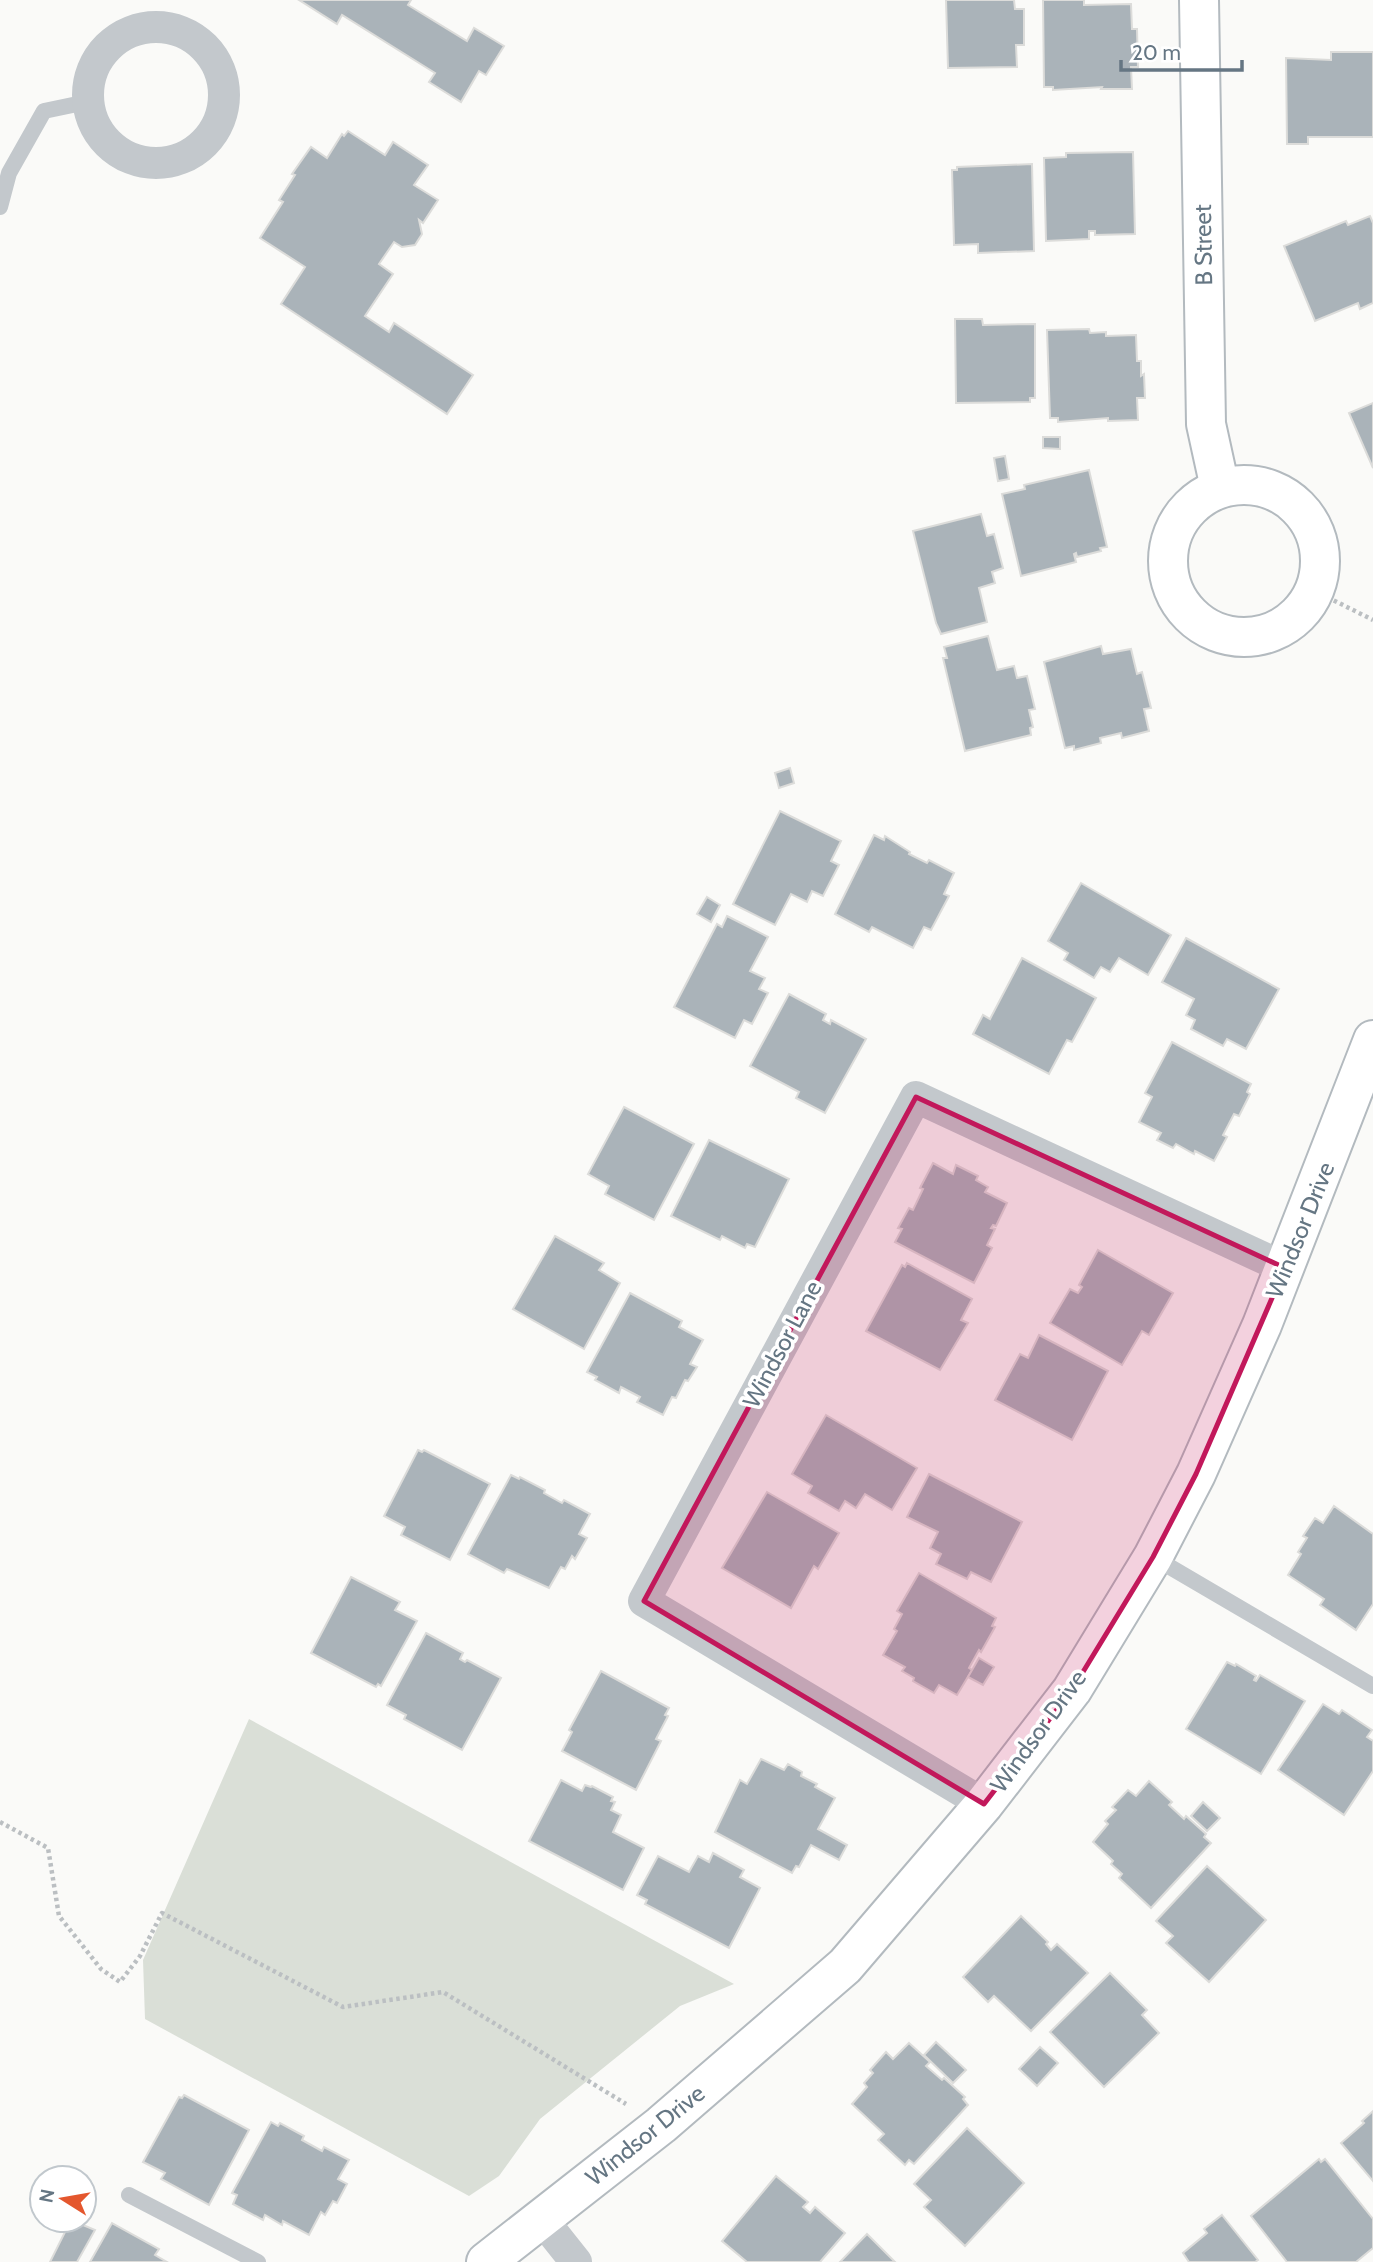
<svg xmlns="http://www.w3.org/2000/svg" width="1373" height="2262" font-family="Cabin,sans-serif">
	<rect width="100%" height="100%" fill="#fafaf8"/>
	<path fill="#dadfd7" d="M249 1719 734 1984 680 2006 540 2119 499 2176 469 2196 145 2019 143 1960Z"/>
	<g fill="#aab3b9" stroke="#dcdcda" stroke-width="2">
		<path d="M299 0H411L408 5 467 41 474 28 504 46 486 75 479 71 461 102 429 82 435 73 342 15 337 24Z"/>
		<path d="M946 0H1014L1015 9H1024V45H1016L1017 67 948 68Z"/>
		<path d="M1043 0H1084V5L1131 4 1132 29H1137L1138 67H1131L1132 89H1101L1102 87 1053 90V87H1044Z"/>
		<path d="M1331 52H1373V137H1308V144H1287L1286 58 1331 60Z"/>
		<path d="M348 131 385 155 393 142 428 165 414 185 438 200 423 223 419 220 422 234 415 245 402 247 394 242 379 264 393 274 365 316 389 332 394 323 473 375 447 414 281 304 305 267 260 238 283 202 279 200 295 175 292 174 311 147 327 158 342 134 344 136Z"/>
		<path d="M1133 152 1135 234 1095 235V231H1089V239L1046 241 1044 158 1066 157V153Z"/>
		<path d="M1032 164 1034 251 978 253V244L954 245 952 170H957V167Z"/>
		<path d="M1370 216 1373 223V303L1360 309 1358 303 1315 321 1284 246 1346 221 1348 225Z"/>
		<path d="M955 319H982L983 325 1035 324V398H1030V402L956 403Z"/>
		<path d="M1089 329 1090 333 1106 332V336L1136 335 1137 361H1141V376L1144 374 1145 398H1137L1138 420 1108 421V418L1058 422V418H1050L1047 330Z"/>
		<path d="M1373 403V468L1349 413Z"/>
		<path d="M1043 437H1060V449L1043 448Z"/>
		<path d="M1005 456 1009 479 998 481 994 458Z"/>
		<path d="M1089 470 1107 547 1100 548 1101 551 1077 557 1076 553 1074 554 1076 562 1021 576 1002 494 1025 489 1024 485Z"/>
		<path d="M981 514 987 536 994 534 1003 568 992 572 995 583 979 588 987 622 941 634 936 623 913 531Z"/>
		<path d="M988 636 997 670 1014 666 1017 678 1027 676 1035 709 1029 710 1033 727 1030 728 1031 735 965 751 943 658H947L944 647Z"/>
		<path d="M1101 646 1103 654 1131 649 1137 674 1142 672 1151 708 1144 709 1149 731 1122 738 1121 733 1100 738 1101 743 1074 750V746L1065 748 1044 662Z"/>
		<path d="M790 768 794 783 779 788 775 773Z"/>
		<path d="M780 811 841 841 831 861 839 865 823 896 812 891 807 902 791 894 775 925 733 904Z"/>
		<path d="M874 835 884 840 885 836 910 852 909 854 927 863 929 860 954 873 944 894 949 896 931 930 924 927 913 948 872 927 869 932 835 914Z"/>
		<path d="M1081 883 1171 935 1148 975 1119 958 1110 972 1101 967 1094 978 1064 960 1068 953 1048 941Z"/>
		<path d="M707 897 720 905 711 922 697 914Z"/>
		<path d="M727 916 768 937 750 971 765 978 759 989 768 993 752 1024 744 1020 735 1038 674 1007 717 924 722 927Z"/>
		<path d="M1186 938 1279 989 1246 1049 1227 1039 1223 1046 1191 1029 1195 1020 1186 1015 1194 999 1162 982Z"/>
		<path d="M1022 958 1096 998 1072 1042 1067 1040 1049 1074 973 1034 983 1015 990 1019Z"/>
		<path d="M789 994 826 1014 823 1020 830 1024 831 1020 866 1039 825 1113 796 1098 799 1092 750 1066Z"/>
		<path d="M1172 1042 1251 1084 1247 1092 1250 1094 1239 1116 1234 1114 1223 1135 1227 1137 1214 1161 1195 1151 1194 1154 1176 1144 1173 1148 1157 1140 1161 1133 1139 1122 1152 1097 1145 1093Z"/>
		<path d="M624 1107 694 1144 654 1220 605 1194 609 1186 588 1174Z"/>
		<path d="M709 1140 789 1179 755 1247 747 1244 745 1248 722 1236 720 1240 671 1216Z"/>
		<path d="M933 1163 953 1174 956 1165 978 1176 976 1180 988 1187 985 1192 1007 1203 996 1226 993 1225 991 1228 995 1229 987 1245 992 1248 974 1283 895 1242 902 1229 898 1228 909 1208 913 1210 923 1189 920 1188Z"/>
		<path d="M555 1236 604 1263 599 1270 620 1283 584 1349 513 1309Z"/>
		<path d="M1098 1250 1173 1293 1149 1335 1142 1331 1122 1365 1050 1323 1070 1289 1078 1293 1082 1287 1079 1285Z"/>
		<path d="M907 1263 972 1299 961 1320 968 1323 940 1370 866 1331 902 1265 905 1267Z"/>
		<path d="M630 1293 682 1321 679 1327 703 1340 690 1364 697 1367 688 1381 685 1380 676 1398 672 1397 663 1415 637 1402 640 1397 621 1387 619 1393 595 1380 597 1377 587 1372Z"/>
		<path d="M1039 1335 1108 1371 1072 1440 995 1400 1020 1354 1028 1358Z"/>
		<path d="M826 1415 917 1468 892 1510 865 1494 856 1508 845 1501 839 1511 808 1493 812 1486 792 1474Z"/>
		<path d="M418 1450 422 1452 424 1450 490 1484 450 1560 401 1535 405 1527 384 1516Z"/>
		<path d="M929 1474 1022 1522 991 1582 971 1572 967 1579 936 1564 941 1554 930 1548 938 1532 907 1517Z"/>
		<path d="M511 1475 519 1479 520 1477 545 1490 544 1493 562 1503 564 1500 590 1514 579 1534 587 1538 575 1559 572 1556 565 1569 561 1567 549 1588 507 1569 504 1573 468 1554Z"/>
		<path d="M767 1492 839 1533 818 1569 814 1566 791 1608 722 1568Z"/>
		<path d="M1334 1506 1373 1534V1604L1356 1630 1320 1605 1324 1599 1288 1575 1301 1554 1298 1552 1307 1538 1303 1536 1315 1518 1323 1523Z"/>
		<path d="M919 1573 996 1618 992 1626 995 1627 981 1652 979 1650 969 1668 972 1670 957 1695 939 1685 934 1693 913 1681 914 1678 902 1671 905 1667 883 1655 897 1631 894 1629 902 1614 897 1611Z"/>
		<path d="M351 1577 400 1602 395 1610 417 1621 381 1686 378 1684 376 1687 311 1653Z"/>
		<path d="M426 1633 463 1653 460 1659 465 1662 467 1660 501 1678 462 1750 404 1719 406 1715 387 1705Z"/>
		<path d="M979 1658 994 1667 983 1685 968 1677Z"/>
		<path d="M1227 1662 1235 1666 1236 1664 1256 1676 1254 1680 1256 1681 1260 1675 1305 1701 1261 1774 1186 1729Z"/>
		<path d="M601 1671 669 1708 665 1715 668 1716 656 1739 661 1741 636 1790 562 1751 572 1732 569 1730Z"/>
		<path d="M1323 1704 1339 1714 1342 1710 1372 1730 1367 1737 1373 1741V1771L1344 1815 1278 1770Z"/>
		<path d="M761 1759 784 1770 788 1764 802 1772 801 1776 817 1784 815 1787 835 1798 818 1829 847 1845 839 1860 811 1845 799 1867 796 1866 792 1873 715 1832 740 1780 747 1784Z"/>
		<path d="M561 1780 582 1791 585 1785 591 1787 592 1786 613 1797 611 1801 615 1802 611 1810 621 1815 613 1832 644 1848 623 1890 529 1841Z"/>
		<path d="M1149 1781 1172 1802 1169 1805 1184 1819 1186 1816 1206 1834 1204 1837 1211 1843 1151 1908 1119 1878 1122 1874 1111 1864 1113 1861 1093 1842 1108 1824 1105 1821 1116 1810 1112 1807 1128 1790 1136 1796Z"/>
		<path d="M1203 1802 1220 1818 1207 1831 1191 1816Z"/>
		<path d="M713 1853 744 1870 740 1877 760 1888 729 1948 645 1904 647 1900 637 1895 658 1856 689 1872 698 1856 709 1862Z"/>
		<path d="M1207 1866 1266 1920 1209 1982 1166 1943 1173 1936 1156 1921Z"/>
		<path d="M1021 1916 1048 1942 1046 1944 1051 1950 1057 1944 1088 1973 1031 2031 994 1996 988 2002 963 1977Z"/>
		<path d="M1110 1973 1147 2010 1142 2015 1159 2033 1104 2087 1050 2032Z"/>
		<path d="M936 2042 966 2070 953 2083 924 2055Z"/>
		<path d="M909 2043 930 2062 926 2066 942 2080 944 2078 965 2097 963 2099 968 2105 914 2164 909 2160 905 2165 878 2140 884 2134 852 2104 867 2087 864 2083 873 2073 870 2070 886 2052 893 2059Z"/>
		<path d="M1040 2047 1058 2063 1037 2086 1019 2069Z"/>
		<path d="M184 2095 249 2130 209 2205 161 2179 165 2173 143 2162 179 2097 182 2098Z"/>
		<path d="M1373 2111V2181L1341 2143 1364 2123 1362 2121Z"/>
		<path d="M271 2122 278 2126 280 2123 304 2136 302 2140 322 2151 324 2147 349 2160 338 2179 347 2184 337 2203 333 2201 325 2215 321 2212 309 2235 283 2221 282 2225 265 2215 263 2220 233 2204 237 2195 232 2193Z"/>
		<path d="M967 2128 1024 2183 965 2246 924 2207 931 2200 914 2184Z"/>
		<path d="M1319 2159 1321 2162 1325 2159 1373 2219V2248L1356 2262H1287L1251 2216Z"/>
		<path d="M776 2176 808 2202 803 2207 810 2213 815 2207 845 2233 820 2262H747L722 2241Z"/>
		<path d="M1222 2215 1258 2260 1255 2262H1189L1183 2253 1207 2233 1204 2229Z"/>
		<path d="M71 2220 95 2230 77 2262H50Z"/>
		<path d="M112 2223 159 2249 155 2255 167 2262H90Z"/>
		<path d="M867 2234 895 2262H840Z"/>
	</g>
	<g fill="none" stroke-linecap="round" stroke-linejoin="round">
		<g stroke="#b3babf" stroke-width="42">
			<g id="secondary">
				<path d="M1199 0 1206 424 1220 488"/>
				<circle cx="1244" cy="561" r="76"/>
				<path d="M486 2262 661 2125 845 1966 984 1804 1072 1690 1153 1557 1196 1474 1262 1325 1373 1040"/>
			</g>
		</g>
		<g stroke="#bbbfc2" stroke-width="4.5" stroke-dasharray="3.5 3.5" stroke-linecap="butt">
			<path d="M1315 591 1373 620"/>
			<path d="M0 1822 48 1848 59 1916 101 1969 120 1982 140 1956 162 1913 343 2007 443 1992 626 2104"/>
		</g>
		<g stroke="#c3c8cc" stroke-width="16">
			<path d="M0 207 9 173 44 111 87 102"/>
			<path d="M1153 1557 1373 1686"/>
			<path d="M129 2195 258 2262"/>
		</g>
		<g stroke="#c3c8cc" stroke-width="32">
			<circle cx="156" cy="95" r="68"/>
			<path d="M984 1804 644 1601 916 1097 1285 1268"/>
			<path d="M541 2218 576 2262"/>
		</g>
		<use href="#secondary" stroke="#fff" stroke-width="38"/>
	</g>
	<path fill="#c2185b" fill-opacity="0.2" stroke="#c2185b" stroke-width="5" stroke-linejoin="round" d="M916 1097 1285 1268 1196 1474 1153 1557 1072 1690 984 1804 644 1601Z"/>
	<g text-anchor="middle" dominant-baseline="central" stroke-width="7" stroke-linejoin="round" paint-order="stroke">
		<g font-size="24" fill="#657683" stroke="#fff">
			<text transform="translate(1203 245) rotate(-91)">B Street</text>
			<text transform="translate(1300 1230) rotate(-68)">Windsor Drive</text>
			<text transform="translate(782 1344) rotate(-62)">Windsor Lane</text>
			<text transform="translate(1038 1731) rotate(-54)">Windsor Drive</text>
			<text transform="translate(645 2135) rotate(-39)">Windsor Drive</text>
		</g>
	</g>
	<g transform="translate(63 2199) rotate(281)"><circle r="33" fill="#ffffff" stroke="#c1c8cd" stroke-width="2"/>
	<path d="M0-5L12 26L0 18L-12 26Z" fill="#e4572e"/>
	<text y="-10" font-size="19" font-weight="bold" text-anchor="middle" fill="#657683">N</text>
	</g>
	<path d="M1121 60v10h121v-10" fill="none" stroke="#657683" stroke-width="3.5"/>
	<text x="1132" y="60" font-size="21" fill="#657683" stroke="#ffffff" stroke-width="5" paint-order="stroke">20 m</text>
</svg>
